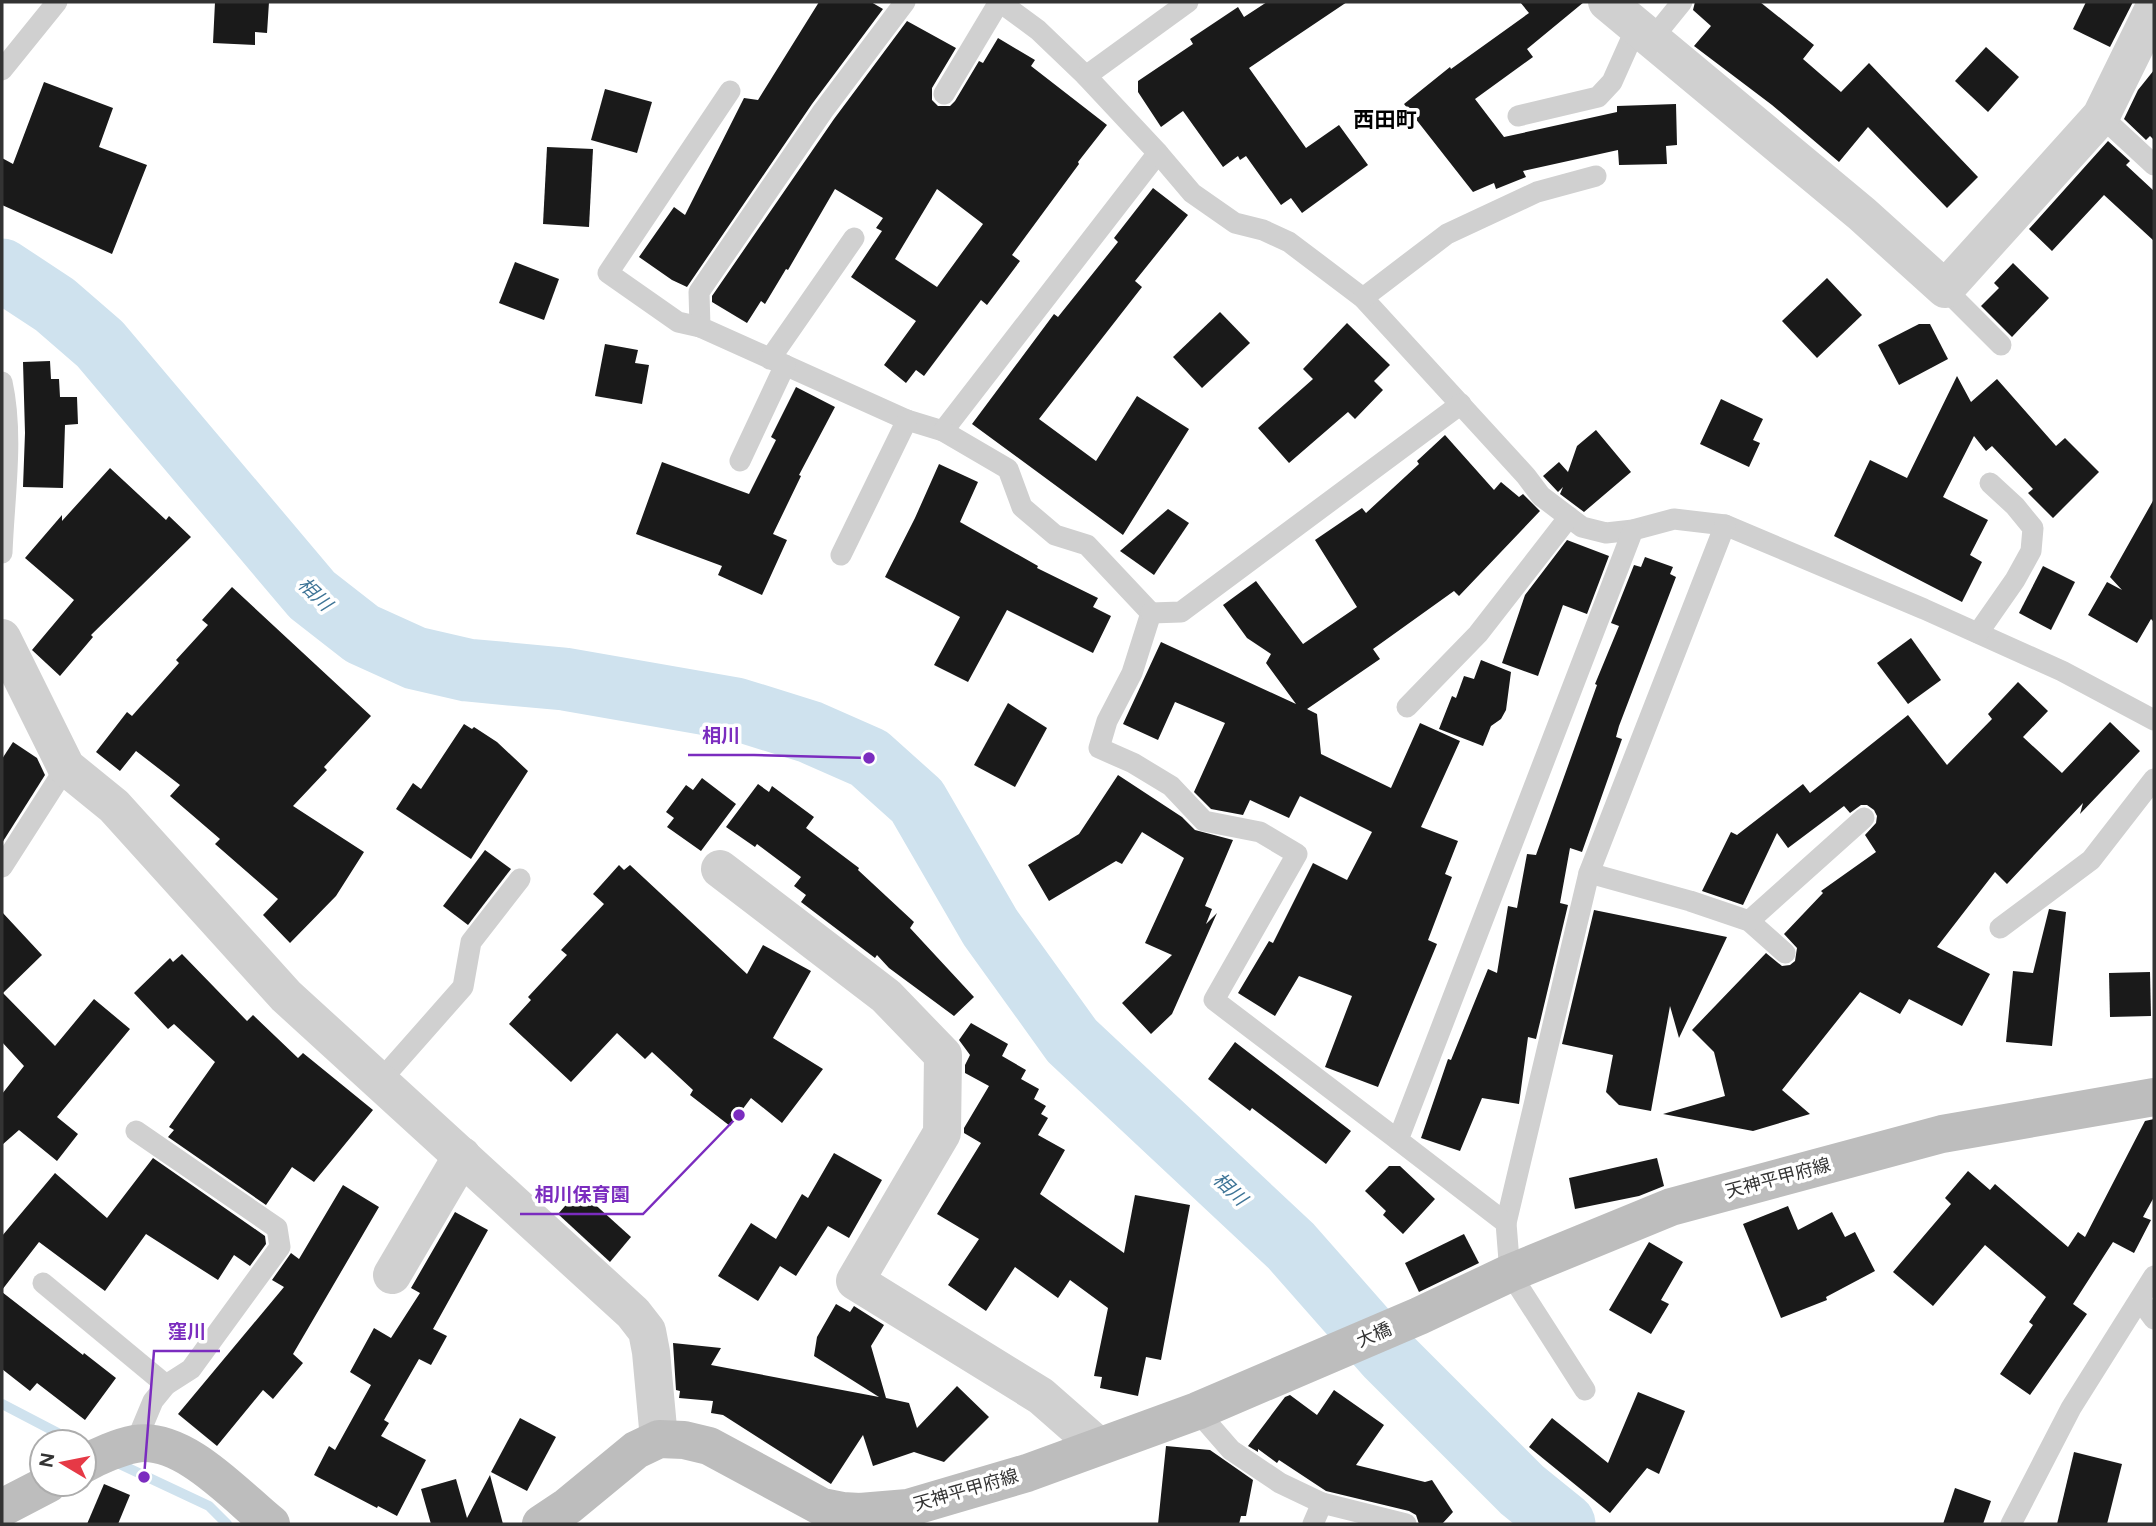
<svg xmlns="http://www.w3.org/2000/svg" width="2156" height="1526" font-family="Figtree,'Noto Sans JP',sans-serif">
	<rect width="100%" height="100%" fill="#fff"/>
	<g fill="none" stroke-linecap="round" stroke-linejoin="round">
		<g stroke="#cfe2ee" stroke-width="10">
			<path d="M2 1404 75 1442"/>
			<path d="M111 1460 209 1506 227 1524"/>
		</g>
		<path stroke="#cfe2ee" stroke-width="63" d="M2 270 55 305 100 344 312 595 362 634 415 658 467 670 564 679 736 709 810 732 869 758 917 801 990 927 1072 1041 1291 1246 1387 1355 1522 1490 1564 1524"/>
	</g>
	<g fill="#1a1a1a" fill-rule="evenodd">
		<path d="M215 2H269L267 33 255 32V45L213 43Z"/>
		<path d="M819 2H871L883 9 812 104 687 287 672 280 639 257 674 207 685 215 744 98 758 100Z"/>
		<path d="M1267 2H1347L1249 68 1306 148 1339 125 1368 165 1302 213 1291 198 1281 205 1246 156 1240 160 1238 156 1223 167 1183 111 1161 127 1138 92V81L1193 44 1190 39 1238 7 1244 17Z"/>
		<path d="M1520 2H1584L1527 49 1533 57 1475 99 1504 137 1617 112V106L1676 104 1677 145 1666 146 1667 164 1619 165 1618 150 1523 171 1526 177 1496 189 1494 183 1473 192 1404 104 1450 67 1451 69 1529 13Z"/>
		<path d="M1695 2H1760L1814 45 1803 59 1841 92 1869 63 1978 177 1947 208 1868 127 1839 162 1772 105 1694 46 1711 26 1693 10Z"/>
		<path d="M2086 2H2133L2110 47 2073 29Z"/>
		<path d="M907 21 956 48 932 88V100L938 106H950L955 101 979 61 983 63 998 38 1035 60 1031 66 1107 125 1078 162 1079 164 1012 255 1020 261 987 305 981 300 924 376 916 370 906 383 884 365 916 321 851 277 882 231 876 228 883 218 835 189 788 270 786 269 765 304 761 301 747 323 712 302V296L834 119ZM937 189 983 224 937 287 895 259Z"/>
		<path d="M1986 47 2019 77 1988 112 1955 81Z"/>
		<path d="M2154 70V140L2150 136 2146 140 2124 119 2138 90Z"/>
		<path d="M44 82 113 108 99 147 147 165 112 254 2 205V158L13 164Z"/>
		<path d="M605 89 652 102 637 153 591 140Z"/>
		<path d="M2108 141 2130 161 2126 165 2154 191V241L2104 195 2052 251 2029 229Z"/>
		<path d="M547 147 593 149 589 227 543 224Z"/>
		<path d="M1153 188 1188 215 1135 281 1142 287 1039 419 1096 461 1137 396 1189 429 1123 535 972 424 1054 314 1058 317 1118 242 1114 238Z"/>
		<path d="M515 262 559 279 544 320 499 303Z"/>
		<path d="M2013 263 2049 298 2012 337 1981 306 1999 288 1994 283Z"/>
		<path d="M1827 278 1862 315 1817 358 1782 321Z"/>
		<path d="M1220 312 1250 343 1202 388 1173 357Z"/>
		<path d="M1347 323 1390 365 1374 381 1383 390 1355 419 1348 412 1289 463 1258 428 1313 379 1303 369Z"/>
		<path d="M1919 324H1930L1948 359 1899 385 1878 345Z"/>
		<path d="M605 344 638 350 635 363 649 365 642 404 595 396Z"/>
		<path d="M50 361 51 379H59L60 397H77L78 424 65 425 63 488 23 487 25 433 23 362Z"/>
		<path d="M1957 376 1971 402 1997 379 2056 446 2065 438 2099 472 2053 518 2028 493 2033 489 1992 446 1986 451 1974 436 1943 497 1988 520 1970 555 1982 562 1962 602 1834 536 1870 460 1907 478Z"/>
		<path d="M796 387 835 407 799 475 801 476 773 534 787 540 762 595 718 575 722 566 636 534 662 462 749 494 776 440 771 437Z"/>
		<path d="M1721 399 1763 419 1753 440 1760 443 1749 467 1700 444Z"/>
		<path d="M1596 430 1631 472 1584 512 1560 494 1563 487 1558 492 1543 476 1559 462 1568 472 1577 446Z"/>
		<path d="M1445 435 1494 490 1501 482 1519 497 1523 494 1540 511 1459 596 1454 591 1373 649 1380 659 1307 709 1317 714 1321 754 1391 788 1420 723 1460 741 1421 827 1458 841 1445 874 1452 877 1428 940 1437 944 1378 1087 1325 1067 1352 996 1299 976 1275 1016 1238 993 1269 941 1273 943 1313 863 1347 880 1372 832 1300 796 1289 818 1250 800 1243 815 1211 809 1194 792 1225 723 1175 702 1158 740 1123 724 1161 642 1296 704 1266 663 1271 654 1247 638 1223 605 1256 581 1303 644 1357 607 1315 540 1362 508 1366 513 1419 464 1417 461Z"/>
		<path d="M939 464 978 482 960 522 1038 566 1037 568 1098 598 1093 607 1111 616 1093 653 1007 610 968 682 934 665 960 617 885 577 915 518Z"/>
		<path d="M110 468 166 520 169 516 191 537 91 635 93 637 60 676 32 650 74 600 25 558 62 515V521Z"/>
		<path d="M2154 499V622L2151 619 2137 643 2088 615 2107 582 2122 590 2110 577Z"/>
		<path d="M1168 509 1189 523 1154 575 1120 551Z"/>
		<path d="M1567 540 1609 556 1587 614 1563 605 1538 676 1502 663 1525 595Z"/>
		<path d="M1645 557 1673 567 1670 574 1676 577 1619 726 1616 737 1622 739 1582 852 1570 848 1560 903 1568 905 1536 1039 1528 1037 1519 1104 1482 1098 1460 1151 1421 1138 1448 1059 1451 1060 1488 969 1497 973 1508 906 1517 908 1527 854 1536 855 1597 685 1595 684 1619 626 1611 623 1634 565 1641 567Z"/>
		<path d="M2043 566 2075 582 2051 630 2019 613Z"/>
		<path d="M232 587 371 716 324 767 327 770 293 806 364 852 336 896 290 943 263 915 278 899 215 844 220 839 170 796 180 785 136 751 120 771 96 752 127 712 132 716 179 663 176 660 208 625 202 620Z"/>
		<path d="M1911 638 1941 680 1908 704 1877 663Z"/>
		<path d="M1481 660 1511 672 1506 710 1501 719 1491 726 1483 746 1439 729 1452 696 1456 698 1464 676 1474 679Z"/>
		<path d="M2018 682 2048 711 2023 737 2062 773 2110 722 2140 751 2080 814 2083 803 2007 884 1995 872 1937 947 1990 974 1962 1026 1909 999 1900 1014 1860 992 1782 1090 1810 1114 1753 1131 1663 1114 1725 1096 1714 1052 1692 1030 1766 953 1782 966 1790 965 1795 961 1797 948 1784 934 1823 893 1821 891 1876 852 1865 835 1876 823 1877 816 1874 810 1867 805H1861L1850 813 1844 806 1788 848 1777 833 1743 905 1702 891 1731 832 1737 835 1803 784 1810 793 1908 715 1947 765 1992 719 1988 714Z"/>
		<path d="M1008 703 1047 728 1015 787 974 765Z"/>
		<path d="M464 724 472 729 474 727 497 742 528 771 471 859 396 809 413 783 421 789Z"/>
		<path d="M13 742 37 758 45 775 2 843V759Z"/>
		<path d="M1118 775 1182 817 1195 830 1233 840 1205 906 1212 909 1206 924 1217 913 1172 1014 1151 1034 1122 1003 1172 955 1145 943 1184 858 1142 832 1122 864 1116 861 1049 901 1028 865 1079 834Z"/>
		<path d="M702 778 736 804 701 851 667 827 674 818 666 812 686 785 693 790Z"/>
		<path d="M758 784 769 792 772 786 814 817 806 828 859 868 858 870 914 922 910 928 974 997 954 1016 889 968 877 955 875 958 801 902 806 895 794 886 801 877 757 844 755 847 726 827Z"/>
		<path d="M485 850 511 869 468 925 443 906Z"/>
		<path d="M619 865 624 870 630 865 747 974 763 945 811 971 773 1038 823 1069 782 1123 751 1098 730 1126 690 1095 693 1090 652 1052 645 1059 617 1033 571 1082 509 1024 531 1000 528 997 567 955 561 950 604 904 593 894Z"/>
		<path d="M2049 909 2066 912 2052 1046 2006 1042 2013 971 2033 973Z"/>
		<path d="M1594 910 1727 937 1679 1038 1670 1006 1651 1111 1619 1105 1606 1092 1613 1055 1562 1044Z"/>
		<path d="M2 912 42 955 3 993 55 1046 94 999 130 1029 57 1117 78 1134 57 1161 19 1130 2 1145V1094L24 1066 2 1042Z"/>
		<path d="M182 954 247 1021 253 1015 298 1058 303 1053 373 1110 314 1182 292 1167 266 1205 168 1137 174 1130 169 1127 215 1062 174 1024 168 1029 134 993 170 958 173 962Z"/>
		<path d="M2150 972 2151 1016 2110 1017 2109 973Z"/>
		<path d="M971 1023 1008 1044 1002 1056 1026 1070 1021 1079 1039 1089 1034 1099 1046 1106 1041 1114 1048 1118 1038 1135 1065 1150 1040 1194 1124 1253 1135 1195 1190 1205 1161 1360 1146 1357 1138 1396 1100 1388 1102 1377 1094 1376 1108 1308 1070 1280 1058 1298 1015 1267 986 1311 948 1285 979 1239 937 1214 981 1143 964 1133V1128L989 1086 965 1073V1065L970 1055 959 1040Z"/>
		<path d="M1235 1042 1351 1131 1326 1164 1252 1108 1250 1111 1208 1079Z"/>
		<path d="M2154 1119V1197L2143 1217 2151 1220 2134 1253 2113 1242 2073 1304 2087 1314 2030 1395 2000 1374 2033 1325 2029 1322 2046 1297 1985 1245 1933 1306 1893 1272 1951 1204 1945 1198 1968 1171 1990 1190 1995 1184 2068 1247 2078 1232 2085 1237 2145 1121Z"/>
		<path d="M834 1153 882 1180 849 1238 828 1226 796 1276 780 1266 758 1301 718 1276 751 1223 776 1239 802 1194 808 1198Z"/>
		<path d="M153 1158 265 1236 266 1244 250 1266 234 1255 218 1280 146 1234 105 1291 39 1242 2 1290V1236L55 1173 107 1218Z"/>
		<path d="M1657 1158 1664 1186 1639 1196 1575 1209 1569 1178Z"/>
		<path d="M1389 1166H1400L1435 1199 1403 1234 1383 1215 1386 1211 1365 1191Z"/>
		<path d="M343 1185 379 1207 293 1354 303 1363 273 1399 263 1390 217 1446 178 1414 284 1287 272 1280 291 1253 299 1259Z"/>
		<path d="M579 1190 631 1237 610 1262 558 1214Z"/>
		<path d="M1788 1206 1798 1230 1832 1212 1845 1237 1855 1232 1875 1271 1826 1297 1827 1300 1781 1318 1743 1224Z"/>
		<path d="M455 1212 488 1230 433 1329 447 1336 431 1365 419 1359 384 1420 389 1423 381 1436 426 1460 397 1516 378 1506 377 1508 314 1475 329 1446 335 1450 371 1385 350 1372 374 1328 391 1338 420 1293 411 1288Z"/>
		<path d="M1464 1234 1479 1263 1419 1292 1405 1263Z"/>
		<path d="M1649 1242 1683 1262 1661 1300 1669 1304 1651 1334 1609 1310Z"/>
		<path d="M2 1292 83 1355 84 1353 116 1378 85 1420 37 1383 30 1391 2 1369Z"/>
		<path d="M836 1304 850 1312 854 1306 884 1325 871 1346 886 1398 909 1403 917 1428 957 1386 989 1417 944 1462 914 1452 873 1466 863 1435 831 1484 723 1415 711 1413 713 1401 679 1398 680 1391 676 1390 673 1343 721 1348 711 1365 879 1397 814 1356 817 1337Z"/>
		<path d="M1334 1390 1384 1425 1356 1465 1425 1482 1432 1480 1453 1512 1442 1524H1419L1416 1515 1409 1511 1326 1491 1279 1460 1277 1463 1258 1449V1452L1248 1446 1285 1397 1290 1395 1317 1415Z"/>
		<path d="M1638 1392 1685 1411 1659 1474 1647 1468 1610 1513 1529 1447 1552 1418 1608 1463Z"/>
		<path d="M520 1418 556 1437 527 1491 491 1472Z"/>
		<path d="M1166 1446 1210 1450 1253 1480 1246 1516H1241L1239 1524H1158Z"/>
		<path d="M2074 1452 2122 1464 2107 1524H2057Z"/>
		<path d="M490 1475 503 1524H431L421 1489 456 1479 467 1518Z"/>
		<path d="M104 1484 130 1495 118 1524H87Z"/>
		<path d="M1955 1488 1991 1501 1983 1524H1943Z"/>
	</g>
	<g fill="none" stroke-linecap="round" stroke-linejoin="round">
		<g stroke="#d0d0d0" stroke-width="21">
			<path d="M905 2 823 111 699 292 700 327 907 420 943 431 1158 153"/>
			<path d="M1000 2 1038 30 1086 76 1158 153 1192 193 1235 223 1263 230 1289 242 1363 298 1526 476 1541 496 1582 527 1606 533 1633 530 1674 519 1725 525 1924 609 2062 671 2154 720"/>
			<path d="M1652 39 1682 2"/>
			<path d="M2 70 57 2"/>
			<path d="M1086 76 1188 2"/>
			<path d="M944 94 999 2"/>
			<path d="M1518 116 1598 97 1612 82 1637 26"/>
			<path d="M2101 116 2154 165"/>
			<path d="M1945 289 2001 345"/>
			<path d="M1363 298 1447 234 1537 192 1596 176"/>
			<path d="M700 327 678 322 608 273 730 91"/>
			<path d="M770 359 854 238"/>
			<path d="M2 382C14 436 4 497 2 553"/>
			<path d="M943 431 1008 469 1022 507 1055 535 1087 545 1151 613 1132 673 1107 721 1099 748 1133 763 1171 786 1204 821 1260 832 1297 854 1214 1000 1398 1140"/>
			<path d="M740 461 785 365"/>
			<path d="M841 555 907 420"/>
			<path d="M1151 613 1181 612 1461 404"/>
			<path d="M1978 633 2015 580 2031 551 2033 528 2015 506 1990 483"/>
			<path d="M1407 707 1478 634 1569 517"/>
			<path d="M2 867 66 767"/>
			<path d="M1589 873 1690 901 1749 921 1785 953"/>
			<path d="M1749 921 1864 818"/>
			<path d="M2000 928 2091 860 2154 779"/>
			<path d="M380 1081 463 987 471 942 520 879"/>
			<path d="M1506 1223 1589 873 1725 525"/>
			<path d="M43 1283 166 1385"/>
			<path d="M2140 1300 2154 1319"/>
			<path d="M1585 1390 1510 1273 1506 1223 1398 1140 1633 530"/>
			<path d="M1197 1411 1231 1450 1280 1483 1322 1503 1406 1524"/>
			<path d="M135 1444 153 1401 166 1385 191 1369 280 1247 277 1228 136 1131"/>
			<path d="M1313 1524 1322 1503"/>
			<path d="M2011 1524 2071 1408 2154 1276"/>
		</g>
		<g stroke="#d0d0d0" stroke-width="38">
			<path d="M1607 2 1862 214 1945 289 2101 116 2154 8"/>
			<path d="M2 638 66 767 114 806 286 996 633 1313 647 1331 651 1352 659 1439"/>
			<path d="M720 869 886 996 943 1055 942 1133 855 1281 1041 1396 1098 1446"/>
			<path d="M392 1275 462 1156"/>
		</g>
		<g stroke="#bdbdbd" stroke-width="38">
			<path d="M84 1464C98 1456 119 1447 135 1444 183 1435 237 1497 271 1524"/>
			<path d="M2 1508 48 1484"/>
			<path d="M541 1524 568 1506 636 1450 659 1439 684 1440 709 1446 822 1507 842 1511 860 1512 908 1508 1027 1473 1197 1411 1419 1316 1510 1273 1671 1207 1942 1134 2154 1097"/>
		</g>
	</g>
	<g text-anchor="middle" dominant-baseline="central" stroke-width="7" stroke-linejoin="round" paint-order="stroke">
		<g font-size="18" fill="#333" stroke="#fff">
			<text transform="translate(1778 1178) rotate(-15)">天神平甲府線</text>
			<text transform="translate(1374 1335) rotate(-23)">大橋</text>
			<text transform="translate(966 1490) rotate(-16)">天神平甲府線</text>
		</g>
		<g font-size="19" font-style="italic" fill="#3f7597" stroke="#fff">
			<text transform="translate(315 594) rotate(44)">相川</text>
			<text transform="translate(1230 1189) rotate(43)">相川</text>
		</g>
		<g font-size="21" font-weight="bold" fill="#000" stroke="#fff">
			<text x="1385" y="119">西田町</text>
		</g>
	</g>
	<path fill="none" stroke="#7b2cbf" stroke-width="2.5" d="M869 758L754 755H688M739 1115L643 1214H520M144 1477L154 1351H220"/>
	<g fill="#7b2cbf" stroke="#fff" stroke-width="2.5">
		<circle cx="869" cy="758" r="7"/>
		<circle cx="739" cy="1115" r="7"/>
		<circle cx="144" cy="1477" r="7"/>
	</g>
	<g font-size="19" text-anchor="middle" font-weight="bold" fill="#7b2cbf" stroke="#fff" stroke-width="7" stroke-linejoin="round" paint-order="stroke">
		<text x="721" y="742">相川</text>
		<text x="582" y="1201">相川保育園</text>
		<text x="187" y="1338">窪川</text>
	</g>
	<rect width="2156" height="1526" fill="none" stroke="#333333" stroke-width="7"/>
	<g transform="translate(63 1463) rotate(280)"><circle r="33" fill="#ffffff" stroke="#adadad" stroke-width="2"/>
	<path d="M0-5L12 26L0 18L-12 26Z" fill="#e63946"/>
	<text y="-10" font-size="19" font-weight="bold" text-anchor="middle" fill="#333333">N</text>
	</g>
</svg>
